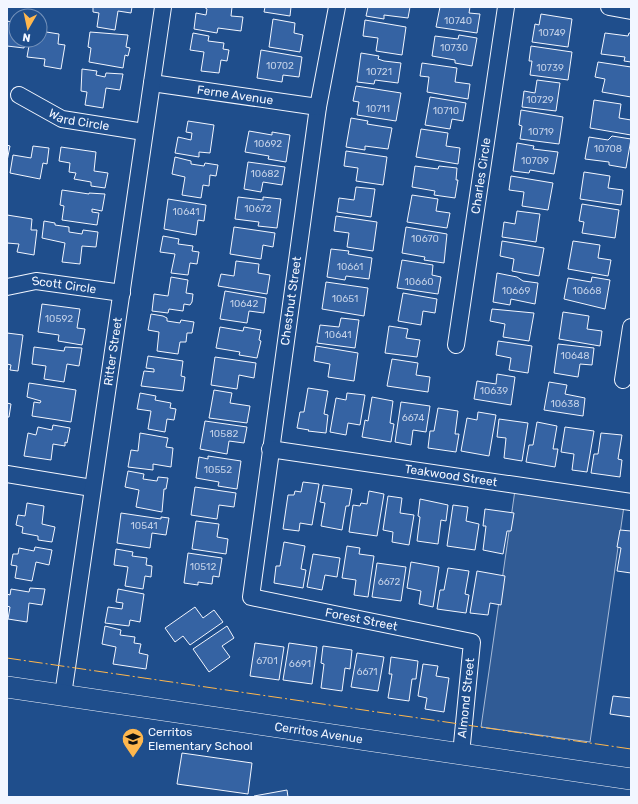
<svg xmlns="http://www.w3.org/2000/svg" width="638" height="804" font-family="Rubik,sans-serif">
	<rect width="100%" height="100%" fill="#1f4e8c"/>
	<path fill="#305b95" stroke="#a8bbd7" d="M515 490 624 506 590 742 481 727Z"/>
	<g fill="#3563a3" stroke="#f2f6ff">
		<path d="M93 7H132L131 13 118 11 115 30 97 27 99 13 93 12Z"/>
		<path d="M204 7H232L231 16 243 17 241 31 218 28 217 33 194 29 196 13 206 15 207 9Z"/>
		<path d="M265 7H291L290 16 264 12Z"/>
		<path d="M368 7H410L408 18 384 15V19L366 16Z"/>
		<path d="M440 7H470L469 13 480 14 477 33 436 27Z"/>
		<path d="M541 14 572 19 568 47 532 42 535 24 539 25Z"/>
		<path d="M273 19 295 23 294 33 303 35 300 52 269 47Z"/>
		<path d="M12 20 16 21V40H26L24 48 7 46V21L12 22Z"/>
		<path d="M365 20 406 27 402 55 376 51 378 38 363 36Z"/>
		<path d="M40 31 59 34 58 44 65 45 61 69 44 66 45 59 27 57 30 40H40Z"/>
		<path d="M90 32 128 35 126 47 130 48 128 56 125 55 123 68 89 62 91 48 88 47Z"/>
		<path d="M193 33 209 36 208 41 224 43 223 49 229 50 227 61 221 60 219 73 201 71 204 52 190 50Z"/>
		<path d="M605 33 628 36 629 33H631V62L624 61 625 57 601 54Z"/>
		<path d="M459 35 477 38 472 66 455 63V60L432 56 435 36 458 39Z"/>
		<path d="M531 46 572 52 568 80 530 75 532 61H529Z"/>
		<path d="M261 50 302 57 299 77 283 75 282 82 257 78Z"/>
		<path d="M361 53 379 56 378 59 384 61 401 63 398 83 375 80 374 84 357 82Z"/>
		<path d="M598 62 631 67V97L602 92 605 79 595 77Z"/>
		<path d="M422 63 457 68 455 82 470 84 468 99 427 92 429 77 420 76Z"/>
		<path d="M82 69 97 71 96 75 105 77 106 73 123 74 120 90 106 88 103 108 85 105 87 92 81 91Z"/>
		<path d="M537 80 560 83 556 111 522 107 524 91 535 93Z"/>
		<path d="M356 86 401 93 396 121 357 115 359 102 353 101Z"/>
		<path d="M430 97 466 103 463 121 452 119 450 129 425 125Z"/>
		<path d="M594 100 621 104 619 118 631 120V135L590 128Z"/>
		<path d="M521 110 563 117 559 144 520 139 522 126 519 125Z"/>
		<path d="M351 118 368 121 367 124 392 128 388 149 365 146V150L346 147Z"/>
		<path d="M188 121 214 125 210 153 199 152V157L175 153 178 137 191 140 192 133 186 132Z"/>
		<path d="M421 129 448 133 446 146 460 148 458 164 416 157Z"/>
		<path d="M249 131 272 135V132L290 135 286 162 268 159 269 156 245 152Z"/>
		<path d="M612 136 631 139 626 168 609 165V162L585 159 589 137 608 140Z"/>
		<path d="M517 143 534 146 533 149 558 152 554 174 530 170 529 173 513 171Z"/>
		<path d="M7 145 10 146 7 161Z"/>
		<path d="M33 146 49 148 47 164 43 163 40 179 10 173 13 155 31 158Z"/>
		<path d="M61 147 96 152 94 171 108 173 105 188 91 186V182L74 179 76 173 69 172 70 163 59 161Z"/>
		<path d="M346 151 387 157 383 185 356 181 358 168 344 166Z"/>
		<path d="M175 157 191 161V164L204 166 205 163 218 165 216 176 210 175 209 186 203 185 201 198 182 195 185 177 172 174Z"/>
		<path d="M248 162 285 167 282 185 263 182 261 192 244 189Z"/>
		<path d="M415 166 438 169 439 166 457 168 456 180H458L455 198 434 195 435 191 412 187Z"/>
		<path d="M584 172 610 176 608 188 623 190 621 205 580 199Z"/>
		<path d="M511 176 553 183 548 210 522 206 524 192 509 190Z"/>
		<path d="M356 187 375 189 371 217 337 212 339 198 354 200Z"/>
		<path d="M62 190 89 194V193L105 194 102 211 92 209V212L99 213 97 225 62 220 64 206 60 205Z"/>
		<path d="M412 195 438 199 436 211 450 213 447 228 407 222Z"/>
		<path d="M238 197 263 200V197L281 199 277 228 258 226 259 222 235 219Z"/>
		<path d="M168 199 206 205 204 221 198 220 196 235 164 229Z"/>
		<path d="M582 204 619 210 615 238 582 233 584 222 579 221Z"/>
		<path d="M517 211 540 214 536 242 502 237 504 222 515 224Z"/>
		<path d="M7 215 32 219 31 230H37L34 255 17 252 19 244 7 243Z"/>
		<path d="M336 216 377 222 373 251 347 247 349 233 334 231Z"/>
		<path d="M44 221 55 223V225L69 227V232L82 234 83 230 98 232 96 247 82 246 80 264 62 262 65 243 42 238Z"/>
		<path d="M234 227 275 233 273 247 263 245 261 259 230 254Z"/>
		<path d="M406 227 447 234 444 263 424 260 425 257 402 253Z"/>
		<path d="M163 236 179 239 178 244 193 246 192 251 199 252 197 264 190 263 188 275 171 273 175 254 160 252Z"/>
		<path d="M502 241 544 248 539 276 512 271 514 259 500 256Z"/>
		<path d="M573 241 600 245 598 258 611 260 608 276 568 269Z"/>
		<path d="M331 249 349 251 348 254 372 258 369 279 346 276 345 280 327 277Z"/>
		<path d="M402 260 433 265 432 275 441 277 438 294 397 288Z"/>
		<path d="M236 261 259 264 258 273 270 275 267 294 218 286 221 274 234 276Z"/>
		<path d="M497 273 517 277 523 281 538 283 535 304 511 299 510 305 493 302Z"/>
		<path d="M171 277 188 280 186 293 193 294 192 302 190 305 184 304 183 311 169 309 168 313 152 311 154 294 168 296Z"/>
		<path d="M592 277 610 280 605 309 564 299 568 278 591 282Z"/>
		<path d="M326 282 368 288 364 316 322 309Z"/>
		<path d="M225 291 266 298 264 313 249 311 247 323 220 319Z"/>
		<path d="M403 293 437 299 435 313 423 311 421 325 398 321Z"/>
		<path d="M42 304 80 309 77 328 85 329 82 345 58 341 59 335 38 332Z"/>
		<path d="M492 309 534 313 529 341 503 337 505 324 490 321Z"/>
		<path d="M563 312 589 316 587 329 602 331 600 346 559 339Z"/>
		<path d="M151 314 163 316 167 318V321L180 323 181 320 194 322 192 333H187L186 342H180L178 354 157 351 159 332 148 330Z"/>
		<path d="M341 318 359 320 355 348 317 343 320 325 339 327Z"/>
		<path d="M389 326 408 329 406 338 420 340 417 357 385 353Z"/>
		<path d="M220 327 243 331 244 327 261 330 259 340 261 341 257 358 239 355 240 352 216 348Z"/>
		<path d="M7 333 23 335 18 371 10 370 11 365 7 364Z"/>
		<path d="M498 341 532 346 528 373 509 370 511 358 496 355Z"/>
		<path d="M558 344 594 348 592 365 580 364 578 377 554 373Z"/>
		<path d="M316 346 358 353 354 381 328 377 330 364 314 361Z"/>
		<path d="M34 347 64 351 65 347 82 348 79 366 67 364 64 382 44 379 46 366 32 364Z"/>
		<path d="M148 356 183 361 181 376 185 377 183 391 141 386 144 371 154 372V369L146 368Z"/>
		<path d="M215 357 256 363 254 378 239 375 237 389 211 385Z"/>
		<path d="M392 359 418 363 416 375 430 377 428 392 387 386Z"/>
		<path d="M497 374 515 377 511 405 474 399 477 381 496 384Z"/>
		<path d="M549 382 567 385 565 394 585 398 583 416 544 410Z"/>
		<path d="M29 383 76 390 71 422 32 416 34 402 40 403 41 401 27 397Z"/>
		<path d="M308 388 328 391 324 414 328 415 326 433 308 431 309 430 297 428 300 412H304Z"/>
		<path d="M214 390 232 393 230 403 250 406 247 423 209 418Z"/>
		<path d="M140 393 156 396 155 400 171 403 170 408 176 409 174 420 167 419 165 432 148 429 151 411 137 409Z"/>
		<path d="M347 393 365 395 360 425 348 423 346 435 330 432 336 398 346 400Z"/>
		<path d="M372 397 393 401 390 423 394 424 391 442 362 437 365 420 368 421Z"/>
		<path d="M401 402 430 406 426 432 413 430 411 445 395 442Z"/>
		<path d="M7 403 11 404 9 417H7Z"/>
		<path d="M438 408 458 411 455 434H459L456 452 428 448 430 431H434Z"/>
		<path d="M478 412 496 415 489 456 461 451 467 418 477 420Z"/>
		<path d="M499 419 528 423 522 461 504 458 506 438 497 437Z"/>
		<path d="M205 421 247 427 244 443 229 441 227 454 200 449Z"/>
		<path d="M537 422 557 426 553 449H558L555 467 526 462 529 445H533Z"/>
		<path d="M53 425 70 428 67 443 65 442V446L53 444 51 460 24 456 28 433 36 435 38 427 52 430Z"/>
		<path d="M565 427 594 431 587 472 572 470 574 454 561 452Z"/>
		<path d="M140 433 168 438 166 447 173 448 171 467 153 464V470L128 467 131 450 138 451Z"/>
		<path d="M601 433 622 435 618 459 622 460 620 477 591 473 594 454H598Z"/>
		<path d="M208 456 241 461 237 489 218 486 219 482 196 478 199 457 208 459Z"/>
		<path d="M128 471 144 474 143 479 157 481 158 477 168 478 166 489H164L162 512 136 507 139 490 125 487Z"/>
		<path d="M303 482 319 484 312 525 300 523 299 531 283 529 288 495H294L295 491 301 492Z"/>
		<path d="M323 485 352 489 349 506H346L342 530 321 526 325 503 320 502Z"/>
		<path d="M195 487 236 493 234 507 219 505 217 519 191 515Z"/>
		<path d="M369 491 384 494 377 536 349 532 353 505 360 506 361 503 367 504Z"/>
		<path d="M388 496 402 498 400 513 414 515 409 545 392 542 393 532 383 530Z"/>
		<path d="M420 499 448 505 446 521 441 520 438 544 417 541 420 517 418 516Z"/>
		<path d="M27 503 44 506 42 524 55 527 52 542 38 540V536L22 533 23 527 16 525 18 515 25 516Z"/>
		<path d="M453 505 468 507 466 521 479 524 475 550 447 546Z"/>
		<path d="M485 509 514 513 511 531H507L503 554 483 550 486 526H483Z"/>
		<path d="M121 513 161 519V517L169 518 166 535 152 533 150 548 117 543Z"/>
		<path d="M196 521 219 524 217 537 228 539 226 554 192 549Z"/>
		<path d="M620 530 631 531V573L617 571 621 548 617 547Z"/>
		<path d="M284 542 305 546 301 569 306 570 303 588 274 583 276 566H280Z"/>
		<path d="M347 546 360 548 359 554 374 556 368 597 354 595 356 580 342 578Z"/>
		<path d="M35 547 52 550 49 565 36 562 32 581 15 578 17 566 11 565 13 554H18L19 548 34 551Z"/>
		<path d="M116 549 133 552 132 556 147 558 146 565 152 566 151 577 145 576 143 589 125 586 128 567 114 565Z"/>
		<path d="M188 553 222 558 219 577 213 576 212 584 198 582V585L184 583Z"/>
		<path d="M313 554 340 558 337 577 325 575 322 590 307 587Z"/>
		<path d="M411 562 439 567 433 607 419 604 421 591 407 588Z"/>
		<path d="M377 563 406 567 401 601 372 597Z"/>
		<path d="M448 568 469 571 465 594 469 595 466 613 437 609 440 590H444Z"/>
		<path d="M477 571 505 576 501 605 490 603 488 615 470 613Z"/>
		<path d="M30 588 45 589 42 605 29 603 27 622 8 619 10 607 7 606V594L10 595 11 589 29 592Z"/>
		<path d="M118 589 144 594 140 622 130 620 129 626 105 623 108 607 122 609 123 603 116 602Z"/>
		<path d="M195 607 203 618 214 610 223 622 190 645 183 636 175 642 165 628Z"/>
		<path d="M105 626 121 630 120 635 135 637 134 643 141 644 139 653 148 655 146 669 113 664 116 647 102 644Z"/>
		<path d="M227 626 234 638 222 646 230 657 209 672 193 649Z"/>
		<path d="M255 643 284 647 279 680 250 676Z"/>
		<path d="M289 643 317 647 312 684 283 680Z"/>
		<path d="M323 646 352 650 350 669 345 668 342 691 321 688 324 664 321 663Z"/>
		<path d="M357 653 384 657 378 691 351 687Z"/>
		<path d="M391 657 418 661 416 679H412L409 701 388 698 392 674H389Z"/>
		<path d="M423 664 438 666 436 676 449 678 444 712 425 709 427 698 418 696Z"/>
		<path d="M613 696 631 698V717L610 714Z"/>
		<path d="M182 753 252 763 248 794 177 784Z"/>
		<path d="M287 790 288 797H255L254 796Z"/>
	</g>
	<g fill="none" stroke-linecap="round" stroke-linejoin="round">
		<g stroke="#f2f6ff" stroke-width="18">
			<g id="minor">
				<path id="s1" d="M337 7 318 107 251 597 472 642 461 754"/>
				<path d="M609 7 631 11"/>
				<path id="s2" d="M152 83 318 107"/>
				<path id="s3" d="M19 95 62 119 144 132"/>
				<path id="s4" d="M7 287 36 281 122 293"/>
				<path id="s5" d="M456 345 506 7"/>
				<path d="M623 380 631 327"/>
				<path id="s6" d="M270 449 631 502"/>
				<path d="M7 474 92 488"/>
				<path id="s7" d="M63 695 163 7"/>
			</g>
		</g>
		<g stroke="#f2f6ff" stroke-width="22">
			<g id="major">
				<path id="s8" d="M7 687 631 779"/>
			</g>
		</g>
		<use href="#minor" stroke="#1f4e8c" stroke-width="16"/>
		<use href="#major" stroke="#1f4e8c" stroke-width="21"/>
		<path stroke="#ffb74d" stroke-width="1" stroke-dasharray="14 3 2 3" stroke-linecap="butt" d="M7 658 631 749"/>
	</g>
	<defs>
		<g id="school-pin" transform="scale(1.15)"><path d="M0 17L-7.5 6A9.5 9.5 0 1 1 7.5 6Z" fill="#ffb74d" stroke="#1f4e8c"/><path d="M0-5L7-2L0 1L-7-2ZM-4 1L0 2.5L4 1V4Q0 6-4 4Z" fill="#111"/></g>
	</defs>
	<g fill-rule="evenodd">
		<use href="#school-pin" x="133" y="739"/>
	</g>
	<g text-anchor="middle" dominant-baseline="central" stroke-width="3" stroke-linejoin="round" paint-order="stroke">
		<g font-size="10" fill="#c3d1e8">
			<text x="458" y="21">10740</text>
			<text x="552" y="33">10749</text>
			<text x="454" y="48">10730</text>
			<text x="280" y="66">10702</text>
			<text x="550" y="68">10739</text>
			<text x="379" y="72">10721</text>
			<text x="540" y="100">10729</text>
			<text x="378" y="109">10711</text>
			<text x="446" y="111">10710</text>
			<text x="541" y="132">10719</text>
			<text x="268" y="144">10692</text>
			<text x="608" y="149">10708</text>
			<text x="535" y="161">10709</text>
			<text x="265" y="174">10682</text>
			<text x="258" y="209">10672</text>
			<text x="186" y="212">10641</text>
			<text x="425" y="239">10670</text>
			<text x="350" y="267">10661</text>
			<text x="419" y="282">10660</text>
			<text x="516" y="291">10669</text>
			<text x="587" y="291">10668</text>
			<text x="345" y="299">10651</text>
			<text x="244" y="304">10642</text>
			<text x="59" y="319">10592</text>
			<text x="338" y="335">10641</text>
			<text x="575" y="356">10648</text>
			<text x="494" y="391">10639</text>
			<text x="565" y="404">10638</text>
			<text x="413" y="418">6674</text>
			<text x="224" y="434">10582</text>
			<text x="218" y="470">10552</text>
			<text x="144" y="526">10541</text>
			<text x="203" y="567">10512</text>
			<text x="389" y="582">6672</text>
			<text x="267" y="661">6701</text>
			<text x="300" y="664">6691</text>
			<text x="367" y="672">6671</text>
		</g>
		<g font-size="12" fill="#f2f6ff" stroke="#1f4e8c">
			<text stroke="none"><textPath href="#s2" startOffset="84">Ferne Avenue</textPath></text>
			<text stroke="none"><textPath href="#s3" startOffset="66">Ward Circle</textPath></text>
			<text stroke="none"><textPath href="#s5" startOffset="171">Charles Circle</textPath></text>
			<text stroke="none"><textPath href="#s4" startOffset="58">Scott Circle</textPath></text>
			<text transform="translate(291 301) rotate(-82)">Chestnut Street</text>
			<text stroke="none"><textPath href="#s7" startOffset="347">Ritter Street</textPath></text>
			<text stroke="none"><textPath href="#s6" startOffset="183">Teakwood Street</textPath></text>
			<text stroke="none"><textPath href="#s1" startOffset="709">Forest Street</textPath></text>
			<text transform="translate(466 698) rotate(-84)">Almond Street</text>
			<text stroke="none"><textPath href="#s8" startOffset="315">Cerritos Avenue</textPath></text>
		</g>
		<g font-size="12" fill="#f2f6ff" stroke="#1f4e8c" text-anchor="start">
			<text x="148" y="732">Cerritos<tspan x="148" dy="14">Elementary School</tspan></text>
		</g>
	</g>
	<rect width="638" height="804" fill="none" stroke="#f2f6ff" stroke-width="16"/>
	<g transform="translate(28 28) rotate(189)"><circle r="19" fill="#1f4e8c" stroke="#7391ba"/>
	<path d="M0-3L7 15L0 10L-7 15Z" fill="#ffb74d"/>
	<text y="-6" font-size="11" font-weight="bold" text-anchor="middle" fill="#f2f6ff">N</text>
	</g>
</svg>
